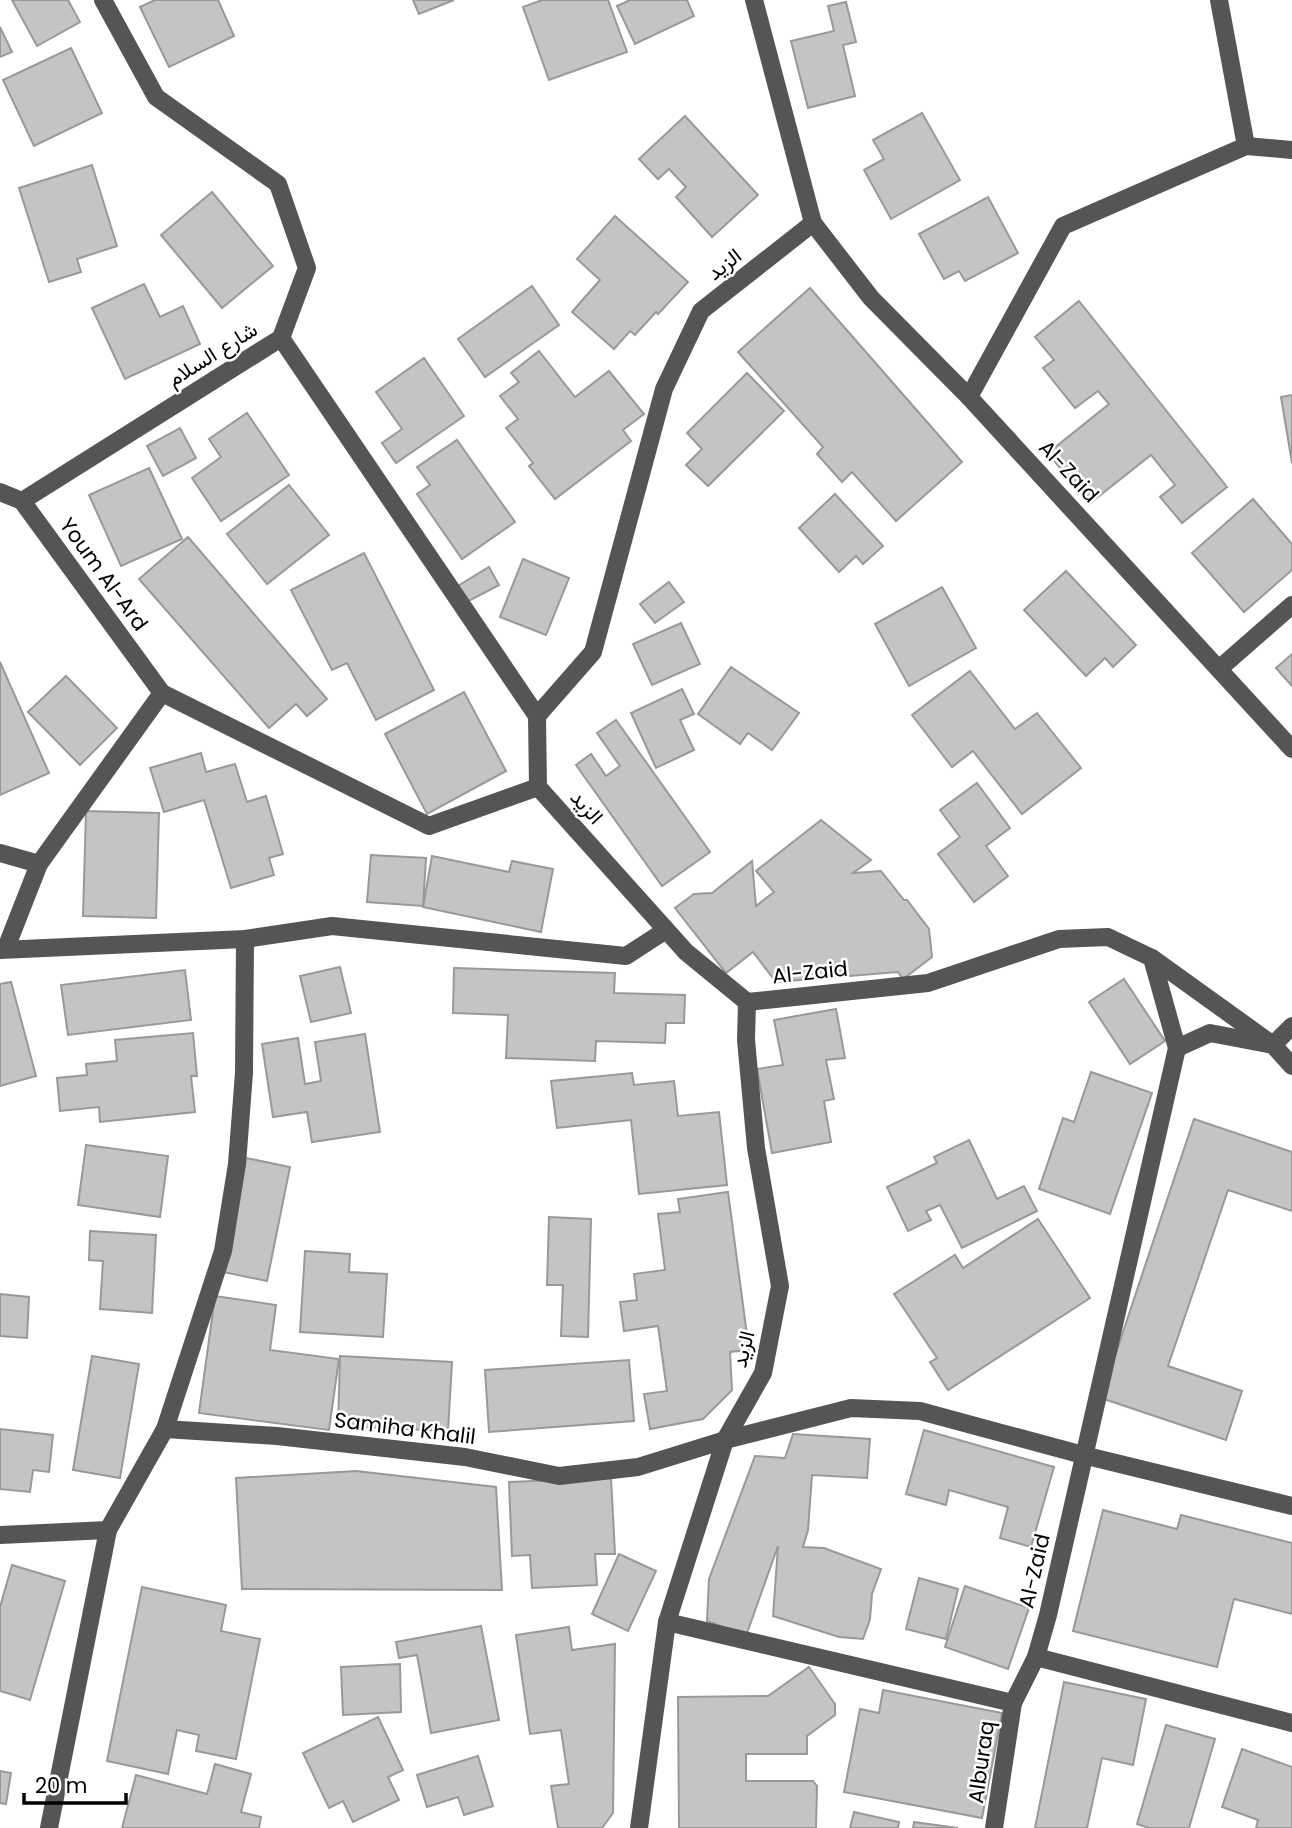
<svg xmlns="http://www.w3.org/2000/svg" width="1292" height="1828" font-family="Poppins,Vazirmatn,sans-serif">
	<rect width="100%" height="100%" fill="#fff"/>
	<g fill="#c4c4c4" stroke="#999" stroke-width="2">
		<path d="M12 0H68L80 22 37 46Z"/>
		<path d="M155 0H218L234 36 169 67 140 7Z"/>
		<path d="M413 0H454L419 14Z"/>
		<path d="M542 0H608L627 52 549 80 523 7Z"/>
		<path d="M630 0H687L694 16 635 44 617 6Z"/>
		<path d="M846 2 856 42 843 45 855 96 808 108 791 41 834 31 828 6Z"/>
		<path d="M0 27 12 52 0 57Z"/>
		<path d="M71 48 102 113 34 146 3 80Z"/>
		<path d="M922 113 960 180 891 219 864 170 884 159 873 140Z"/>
		<path d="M685 116 758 195 712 237 676 197 686 187 669 169 658 179 639 159Z"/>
		<path d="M92 165 117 246 77 259 81 272 49 282 19 188Z"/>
		<path d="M212 192 273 266 222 308 161 235Z"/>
		<path d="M988 197 1018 253 965 281 959 271 944 279 919 234Z"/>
		<path d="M615 216 688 282 658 314 656 312 635 335 630 331 614 349 572 312 600 280 577 259Z"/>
		<path d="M144 284 160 317 183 306 200 344 125 379 92 308Z"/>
		<path d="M532 286 559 325 485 377 458 339Z"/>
		<path d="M810 288 962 462 896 521 852 472 842 482 817 454 823 447 738 352Z"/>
		<path d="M1079 301 1227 487 1182 523 1160 497 1175 485 1151 455 1089 504 1048 453 1109 404 1098 391 1075 408 1043 368 1054 360 1035 337Z"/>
		<path d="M539 351 575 397 609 371 644 414 623 430 631 441 555 499 529 466 533 463 506 428 518 419 500 396 519 382 511 373Z"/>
		<path d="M424 358 464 416 396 463 382 443 402 429 376 392Z"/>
		<path d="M747 373 784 411 708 486 686 465 702 449 687 433Z"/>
		<path d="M1292 395V463L1281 397Z"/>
		<path d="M247 413 289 475 221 521 192 478 221 457 209 439Z"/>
		<path d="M180 428 196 458 163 476 147 446Z"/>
		<path d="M457 440 515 522 462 559 417 494 430 485 417 467Z"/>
		<path d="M149 468 182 539 121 566 89 495Z"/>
		<path d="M289 485 329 535 267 584 227 534Z"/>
		<path d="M835 494 883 546 863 564 856 556 839 572 799 528Z"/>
		<path d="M1253 499 1292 544V570L1244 612 1192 553Z"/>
		<path d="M188 537 327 699 307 716 296 704 269 728 139 579Z"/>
		<path d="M364 553 434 690 376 720 347 663 332 670 291 590Z"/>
		<path d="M523 559 569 578 546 635 500 617Z"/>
		<path d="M489 567 499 585 465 603 456 587Z"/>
		<path d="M1066 571 1136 645 1113 667 1105 658 1086 676 1024 610Z"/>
		<path d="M669 582 684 602 655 623 640 604Z"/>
		<path d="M942 587 976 648 909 686 875 624Z"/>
		<path d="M681 623 700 664 652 685 633 644Z"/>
		<path d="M1292 654V686L1276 668Z"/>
		<path d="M0 662 49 773 0 795Z"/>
		<path d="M731 667 799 713 772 750 748 733 740 744 698 714Z"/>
		<path d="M970 671 1015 729 1037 713 1081 768 1022 814 973 751 952 767 912 715Z"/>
		<path d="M66 676 117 728 80 765 28 712Z"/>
		<path d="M682 689 694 714 680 720 694 750 656 768 631 713Z"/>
		<path d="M464 692 506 771 427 814 385 734Z"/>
		<path d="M616 720 710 852 662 886 576 765 591 754 606 776 620 766 597 733Z"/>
		<path d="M201 753 206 772 235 764 247 802 266 796 283 854 269 858 274 875 231 888 204 800 164 812 150 768Z"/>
		<path d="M977 783 1010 828 986 846 1008 876 974 902 938 854 960 837 940 810Z"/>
		<path d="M86 811 159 813 156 918 83 916Z"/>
		<path d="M821 820 871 860 853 873 881 871 904 900H907L929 929 932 957 903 979 898 972 776 982 753 952 726 973 675 908 694 894 712 893 752 861 756 906 774 892 756 871Z"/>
		<path d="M371 855 426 858 423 906 367 902Z"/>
		<path d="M432 856 509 872 512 861 553 869 541 932 423 907Z"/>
		<path d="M340 967 351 1013 311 1022 300 976Z"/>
		<path d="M454 968 615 973 614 993 685 995 684 1023H666L665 1043 596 1041 595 1061 506 1058 508 1015 453 1013Z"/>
		<path d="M185 970 191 1020 68 1035 61 985Z"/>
		<path d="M1124 979 1165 1041 1130 1064 1089 1002Z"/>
		<path d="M11 982 36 1076 0 1086V984Z"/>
		<path d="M836 1009 845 1058 826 1060 834 1099 824 1101 831 1142 772 1153 757 1069 783 1065 774 1020Z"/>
		<path d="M193 1033 197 1076H191L195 1112 100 1122 99 1107 60 1111 57 1078 87 1075 86 1064 117 1061 115 1040Z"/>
		<path d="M365 1034 380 1132 312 1142 307 1112 273 1117 262 1044 298 1038 305 1084 321 1081 315 1042Z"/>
		<path d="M1091 1072 1152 1093 1110 1214 1039 1189 1063 1118 1074 1122Z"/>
		<path d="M632 1073 634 1085 674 1081 678 1116 719 1112 727 1185 639 1194 631 1120 557 1128 551 1081Z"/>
		<path d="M1194 1119 1292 1152V1211L1228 1190 1168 1366 1242 1391 1226 1440 1101 1398Z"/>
		<path d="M969 1140 997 1199 1024 1186 1037 1211 962 1248 940 1205 926 1211 931 1220 908 1231 887 1187 937 1163 934 1157Z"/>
		<path d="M86 1145 168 1156 160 1217 78 1205Z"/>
		<path d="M246 1158 290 1167 267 1281 223 1272Z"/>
		<path d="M728 1192 749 1350 730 1352 732 1390 703 1419 650 1429 644 1394 667 1391 658 1326 624 1331 620 1302 637 1300 634 1274 665 1270 658 1214 680 1212 678 1199Z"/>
		<path d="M549 1217 591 1219 588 1337 561 1336 563 1285H547Z"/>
		<path d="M1038 1219 1090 1298 948 1390 930 1362 937 1358 894 1294 955 1255 963 1268Z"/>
		<path d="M90 1231 156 1235 152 1313 100 1309 103 1261 89 1260Z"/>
		<path d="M305 1251 350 1254 349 1272 387 1274 383 1337 300 1332Z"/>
		<path d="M0 1294 29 1297 27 1338 0 1336Z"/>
		<path d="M215 1296 276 1305 270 1350 339 1359 329 1430 199 1413Z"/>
		<path d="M92 1356 139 1364 120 1478 73 1470Z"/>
		<path d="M340 1356 452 1362 448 1431 338 1426Z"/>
		<path d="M629 1360 634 1421 489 1432 485 1370Z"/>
		<path d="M0 1429 53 1435 49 1472 33 1470 30 1492 0 1489Z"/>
		<path d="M924 1430 1054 1467 1031 1547 1000 1538 1008 1507 949 1490 946 1505 906 1494Z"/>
		<path d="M793 1434 870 1439 867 1478 812 1475 808 1530 803 1547 824 1548 881 1569 872 1594 870 1619 863 1639 839 1637 773 1616 778 1546 746 1636 707 1621 709 1579 755 1456 785 1458Z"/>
		<path d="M356 1471 496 1487 502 1590 242 1589 236 1478Z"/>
		<path d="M611 1478 615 1554H595L597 1585 532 1588 530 1555 512 1556 509 1482Z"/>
		<path d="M1103 1510 1177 1529 1181 1515 1292 1543V1614L1234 1599 1217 1667 1073 1631Z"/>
		<path d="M619 1554 656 1571 628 1631 592 1614Z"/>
		<path d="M12 1565 65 1581 30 1700 0 1691V1607Z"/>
		<path d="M919 1578 958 1589 946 1639 906 1629Z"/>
		<path d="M965 1586 1029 1608 1008 1669 945 1647Z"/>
		<path d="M142 1587 226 1605 221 1631 260 1639 236 1759 196 1751 199 1735 177 1730 168 1774 107 1761Z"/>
		<path d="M481 1626 499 1720 431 1733 417 1655 399 1658 396 1642Z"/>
		<path d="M569 1627 572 1650 615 1644 613 1813 602 1828H558L551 1786 569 1784 561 1730 530 1734 516 1635Z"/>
		<path d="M400 1664 401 1712 343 1715 341 1667Z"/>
		<path d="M809 1667 835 1704V1715L807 1736V1754H746V1781H813L817 1786 816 1828H679L678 1697 768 1696Z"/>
		<path d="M1064 1682 1146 1699 1133 1765 1102 1758 1087 1828H1035Z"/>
		<path d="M883 1690 1002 1713 982 1818 844 1792 860 1709 879 1713Z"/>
		<path d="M378 1717 403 1770 388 1777 399 1800 353 1822 343 1801 329 1808 303 1753Z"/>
		<path d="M1166 1725 1215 1739 1189 1828H1149L1137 1824Z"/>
		<path d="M1242 1749 1292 1767V1828H1256L1258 1820 1222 1807Z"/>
		<path d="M478 1756 493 1806 464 1815 458 1797 427 1807 417 1775Z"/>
		<path d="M215 1764 251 1774 241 1812 261 1817 259 1828H122L136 1775 207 1794Z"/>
		<path d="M0 1771 11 1773 6 1804 0 1803Z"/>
		<path d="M854 1812 899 1822 898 1828H850Z"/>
		<path d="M914 1822 958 1828H913Z"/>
	</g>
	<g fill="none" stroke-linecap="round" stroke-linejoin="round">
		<g stroke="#555" stroke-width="18">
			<path d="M754 0 813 223 871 298 969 397 1292 749"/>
			<path d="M1219 0 1246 146"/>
			<path d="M281 338 537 716"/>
			<path d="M969 397 1063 226 1246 146 1292 150"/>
			<path d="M0 492 22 501 162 693 429 826 538 787"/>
			<path d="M22 501 281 338 307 268 278 184 156 97 103 0"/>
			<path d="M1220 668 1292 605"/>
			<path d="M0 853 39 864"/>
			<path d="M6 948 39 864 162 693"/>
			<path d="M0 950 245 939 332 926 626 956 666 930"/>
			<path d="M747 1002 686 952 538 787 537 716 593 652 664 389 701 311 813 223"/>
			<path d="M747 1002 928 983 1059 939 1108 937 1152 958 1273 1045 1292 1026"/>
			<path d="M1177 1048 1210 1033 1273 1045 1292 1066"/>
			<path d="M165 1429 277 1436 465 1457 559 1476 638 1467 725 1440 667 1622 639 1828"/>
			<path d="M725 1440 851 1408 920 1411 1083 1455 1292 1506"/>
			<path d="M725 1440 763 1373 780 1286 756 1148 746 1040 747 1002"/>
			<path d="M0 1535 108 1530"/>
			<path d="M667 1622 1013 1703"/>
			<path d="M1036 1657 1292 1723"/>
			<path d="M49 1828 108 1530 165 1429 223 1251 237 1164 244 1073 245 939"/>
			<path d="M994 1828 1013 1703 1036 1657 1048 1615 1177 1048 1152 958"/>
		</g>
	</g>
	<g text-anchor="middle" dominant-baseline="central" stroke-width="5" stroke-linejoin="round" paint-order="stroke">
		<g font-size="21" fill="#000" stroke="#fff">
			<text transform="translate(724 264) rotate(-38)">الزيد</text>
			<text transform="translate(212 354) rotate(-32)">شارع السلام</text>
			<text transform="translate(1069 471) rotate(47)">Al-Zaid</text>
			<text transform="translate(104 574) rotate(54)">Youm Al-Ard</text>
			<text transform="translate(587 807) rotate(48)">الزيد</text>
			<text transform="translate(810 972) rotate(-6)">Al-Zaid</text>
			<text transform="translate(743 1349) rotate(-76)">الزيد</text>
			<text transform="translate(405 1428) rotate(7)">Samiha Khalil</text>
			<text transform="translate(1034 1571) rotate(-77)">Al-Zaid</text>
			<text transform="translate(981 1762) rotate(-82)">Alburaq</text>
		</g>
	</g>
	<path d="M24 1793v10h102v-10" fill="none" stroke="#000000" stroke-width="3.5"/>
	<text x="35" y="1793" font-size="21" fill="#000000" stroke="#ffffff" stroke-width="5" paint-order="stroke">20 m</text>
</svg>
